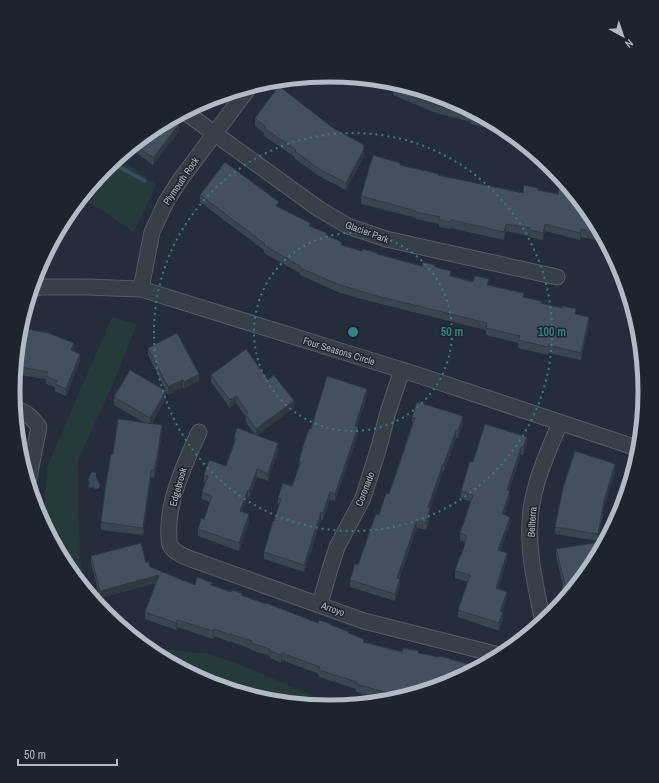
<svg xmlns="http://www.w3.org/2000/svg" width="659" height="783" font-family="'Archivo Narrow',sans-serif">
	<rect width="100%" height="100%" fill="#242d39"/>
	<g fill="#273a3b">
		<path d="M119 157 156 185 134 232 82 197 106 168Z"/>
		<path d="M112 317 137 324 112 386 78 460 79 549 82 572 89 595 66 567 44 525 47 467Z"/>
		<path d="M148 650H173L210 654 251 669 313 696 360 705 329 708 268 702 208 684 153 655Z"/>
	</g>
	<path fill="#3a4a61" d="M94 472 96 473V478L100 485 99 488 96 489 92 487 90 488 88 486 90 483 88 480 91 473Z"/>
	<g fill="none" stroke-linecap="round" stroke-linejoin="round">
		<path stroke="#3a4a61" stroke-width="4" d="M112 163 145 181"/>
		<g stroke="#555d67" stroke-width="17">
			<g id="minor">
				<path d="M185 112 319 209 348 226 386 239 557 277"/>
				<path d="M32 289 40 287H85L141 289 421 376 640 449"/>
				<path d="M141 289 152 232 166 202 180 180 250 86"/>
				<path d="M15 410C25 409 34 420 39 427L28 482"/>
				<path d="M199 432C186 461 166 503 169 536 169 538 169 543 170 545 175 555 192 559 202 563L364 621 503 656"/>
				<path d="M320 604 329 572 337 547 363 498 379 447 388 412 402 370"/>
				<path d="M542 625V618C536 587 528 554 530 523 531 488 547 454 560 423"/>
			</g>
		</g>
		<use href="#minor" stroke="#373f49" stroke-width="15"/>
	</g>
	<g fill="#3b4550">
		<path d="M376 80 391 81 451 99 506 128 509 131 500 129V131L471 124V122L436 113 393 95V90Z"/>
		<path d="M255 118 364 156 346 190 319 176 295 159V157L264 136V133L255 126Z"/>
		<path d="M154 128 179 131 153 165 130 148Z"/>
		<path d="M400 165 439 176 523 193 538 190 593 216 606 241 596 238V240L581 237 580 240 545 231 543 240 529 237V236L506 231 504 240 451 228 450 229 439 227V224L416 219V218L361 204V196Z"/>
		<path d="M200 195 279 207 327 236 342 246 422 266 435 267 451 276 489 285 541 303 576 314 589 324 581 360 548 353V355L518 348V343L486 335V330L377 303 340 293 300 275V273L264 253V250L200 202Z"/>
		<path d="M148 348 199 381 184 389 183 387 168 395 166 391V398L152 423 162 432 157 464 154 478 151 477 143 535 101 530V522L113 454 145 423 114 405V397L166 391 148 355Z"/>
		<path d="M74 351 80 361 66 396 55 391V387L46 384V379L20 375V367Z"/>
		<path d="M211 375 268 380 294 408 257 435 278 450 268 481 257 477 249 498 248 497 242 511 249 521 239 551 198 536V529L204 519 210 502 202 499V492L205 483 204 482V475L226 466 234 444V437L255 435 246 422V417L236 403 230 408 211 382Z"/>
		<path d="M367 396 357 426 358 434 335 501 330 500 323 520H321L304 572 264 559V552L279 506 278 505V498L292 486 299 465V461L311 429Z"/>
		<path d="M412 417 463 424 458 438H456L444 471H443L430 510V515L426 530 417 528 399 579 400 586 395 601 350 587V580L358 565 379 515 389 494 412 424Z"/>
		<path d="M527 444 523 455H521L509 490 510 498 504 515 510 524 500 551 507 560 498 589 507 599 502 612 503 620 499 631 458 617V610L468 582 455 578V571L461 556 465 542 460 541V533L471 502 461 498V491L473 462Z"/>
		<path d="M615 471 604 508 598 541 555 534V527Z"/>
		<path d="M556 549 593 568 563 603 562 592V585H563L556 556Z"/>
		<path d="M91 556 146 563 150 567 195 585 212 586 242 595 318 623 331 625 349 633 364 642 402 652 419 653 450 684 396 701 388 699V700L356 692V689L319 677V674L282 660 281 663 270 658V656L251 650V649L230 641V642L214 636 213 639 177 627 176 630 145 619V612L156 583 100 598 91 563Z"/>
	</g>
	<g fill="#303841">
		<path d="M179 124V131L153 165V158Z"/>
		<path d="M364 149V156L346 190V183Z"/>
		<path d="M506 224V231L504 240V232Z"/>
		<path d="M545 224V231L543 240V233Z"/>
		<path d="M581 229V237L580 240V233Z"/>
		<path d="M589 317V324L581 360V353Z"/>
		<path d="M74 343V351L71 350Z"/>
		<path d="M80 354V361L66 396V389Z"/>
		<path d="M199 374V381L184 389V382Z"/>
		<path d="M183 380V387L168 395V387Z"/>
		<path d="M367 389V396L355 433V426Z"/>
		<path d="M166 391V398L150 425V418Z"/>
		<path d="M236 396V403L230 408V400Z"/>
		<path d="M294 401V408L256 436V429Z"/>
		<path d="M463 416V424L458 438V431Z"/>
		<path d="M162 425V432L157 464 154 478V470Z"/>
		<path d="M358 427V434L335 501V494Z"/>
		<path d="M456 430V438L444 471V464Z"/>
		<path d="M527 437V444L523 455V448Z"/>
		<path d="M278 443V450L268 481V474Z"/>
		<path d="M521 447V455L507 497V490Z"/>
		<path d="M443 464V471L430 510V515L426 530V523L428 507Z"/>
		<path d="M615 464V471L604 508 598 541V534L604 501Z"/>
		<path d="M257 469V477L249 498V491Z"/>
		<path d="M151 470V477L143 535V528Z"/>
		<path d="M248 490V497L240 518V511Z"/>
		<path d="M510 491V498L502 522V514Z"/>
		<path d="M330 492V500L323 520V513Z"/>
		<path d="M321 512V520L304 572V565Z"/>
		<path d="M249 514V521L239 551V543Z"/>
		<path d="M510 517V524L498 558V550Z"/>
		<path d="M417 520V528L397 586V578Z"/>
		<path d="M507 553V560L496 596V588Z"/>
		<path d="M159 575V582L100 598V591Z"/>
		<path d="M400 579V586L395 601V594Z"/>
		<path d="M507 592V599L500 619V611Z"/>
		<path d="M503 612V620L499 631V623Z"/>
		<path d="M177 620V627L176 630V623Z"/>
		<path d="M214 629V636L213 639V631Z"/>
		<path d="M282 653V660L281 663V655Z"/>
	</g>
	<g fill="#45505d" stroke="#303841">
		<path d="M391 81 451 99 493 122 471 117 472 115 436 105 393 87 394 83Z"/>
		<path d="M279 86 333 128 364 145V149L346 183 319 169 295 151 296 150 264 128 266 127 255 118Z"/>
		<path d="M172 118 179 124 153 158 134 144 154 128Z"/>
		<path d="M373 155 400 163V165L439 174 438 175 523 193 524 185 538 188 537 190 558 194 560 184 569 186 593 216 602 232 596 231V233L581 229 580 233 545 224 543 233 529 230 530 228 506 224 504 232 451 220 450 222 439 220 440 217 416 212V211L361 196Z"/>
		<path d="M225 162 279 202 276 206 310 223 309 226 327 233 326 235 342 242 341 245 362 251 363 249 377 253V254L422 266 423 262 435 265V267L451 271 450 276 473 282 475 276 489 279 487 285 524 293 523 297 541 301V303L562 308V306L576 309 575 314 589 317 581 353 548 345V347L518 340 520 336 486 328 487 323 377 296 340 285 300 268V266L264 245 265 244 200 195Z"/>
		<path d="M27 329 48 333 74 343 71 350 80 354 66 389 55 384 57 381 46 376 48 372 20 367Z"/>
		<path d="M177 333 199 374 184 382 183 380 168 387 148 348Z"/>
		<path d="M246 349 268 380 274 375 294 401 256 429 246 415 248 413 236 396 230 400 211 375Z"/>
		<path d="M130 370 166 391 150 418 114 397Z"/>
		<path d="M327 376 367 389 355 426 358 427 335 494 330 492 323 513 321 512 304 565 264 552 273 521H274L281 499 278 498 283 483 292 486 301 462 299 461 304 443 309 429H311Z"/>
		<path d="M417 402 463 416 458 431 456 430 444 464H443L428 507 430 508 426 523 417 520 397 578 400 579 395 594 350 580 355 564 358 565 376 514 379 515 386 493 389 494 415 418 412 417Z"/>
		<path d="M118 419 162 425 157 457 154 470H151L143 528 101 522 105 490 111 454H113Z"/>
		<path d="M485 424 527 437 523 448 521 447 507 490 510 491 502 514 510 517 498 550 507 553 496 588 507 592 500 611 503 612 499 623 458 610 470 575 455 571 460 556H461L467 536 460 533 473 495 461 491 470 461 473 462Z"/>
		<path d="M237 428 278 443 268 474 257 469 249 491 248 490 240 511 249 514 239 543 198 529 201 518 204 519 212 496 202 492 208 476 204 475 209 460 226 466 236 438 234 437Z"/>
		<path d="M575 451 615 464 604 501 598 534 555 527 563 488Z"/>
		<path d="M600 542 601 551 593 568 566 599 564 600 562 585 565 584 556 549Z"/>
		<path d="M141 543 146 563 148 561 150 567 195 585 197 577 212 583 211 585 231 592 232 590 242 593 241 595 266 604V603L318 623 319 620 331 624V625L349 632 348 633 364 639 363 642 402 652 403 648 419 651 418 653 439 657V656L449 658V659L469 664V667L478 669 450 684 411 696 388 692V693L356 684 357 682 319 670 320 667 282 653 281 655 270 651V649L251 643 252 641 230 634V635L214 629 213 631 177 620 176 623 145 612 159 575 100 591 91 556Z"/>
	</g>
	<g fill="none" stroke="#30847f" stroke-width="2" stroke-dasharray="2 4">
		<circle cx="353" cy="332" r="99"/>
		<circle cx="353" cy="332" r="199"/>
	</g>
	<g text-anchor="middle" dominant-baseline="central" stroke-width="3" stroke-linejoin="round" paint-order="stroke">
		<g font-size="10" fill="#b2bac5" stroke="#1c242e">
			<text transform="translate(181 181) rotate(-56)">Plymouth Rock</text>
			<text transform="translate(367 232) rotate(20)">Glacier Park</text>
			<text transform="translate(339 351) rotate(17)">Four Seasons Circle</text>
			<text transform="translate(178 487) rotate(-74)">Edgebrook</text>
			<text transform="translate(365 489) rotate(-69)">Coronado</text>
			<text transform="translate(532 522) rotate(-86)">Bellterra</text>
			<text transform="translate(333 609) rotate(20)">Arroyo</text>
		</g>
	</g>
	<path d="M0 0H659V783H0ZM20 391a309 309 0 1 1 618 0a309 309 0 1 1-618 0Z" fill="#1c242e" fill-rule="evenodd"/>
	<path fill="none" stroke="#b2bac5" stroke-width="5" d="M20 391a309 309 0 1 1 618 0a309 309 0 1 1-618 0Z"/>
	<circle cx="353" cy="332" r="6" fill="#30847f" stroke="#1c242e" stroke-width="2"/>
	<g font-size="12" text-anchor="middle" font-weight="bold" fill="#30847f" stroke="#1c242e" stroke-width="3" stroke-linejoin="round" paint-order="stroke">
		<text x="452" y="336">50 m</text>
		<text x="552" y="336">100 m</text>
	</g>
	<g transform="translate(623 36) rotate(140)" stroke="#1c242e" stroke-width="3" paint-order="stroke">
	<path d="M0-3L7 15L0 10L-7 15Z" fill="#b2bac5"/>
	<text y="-6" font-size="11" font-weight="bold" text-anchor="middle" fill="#b2bac5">N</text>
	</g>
	<path d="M18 759v6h99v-6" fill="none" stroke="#b2bac5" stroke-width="2"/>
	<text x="24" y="759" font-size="12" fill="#b2bac5" stroke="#1c242e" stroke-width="3" paint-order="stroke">50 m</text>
</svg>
